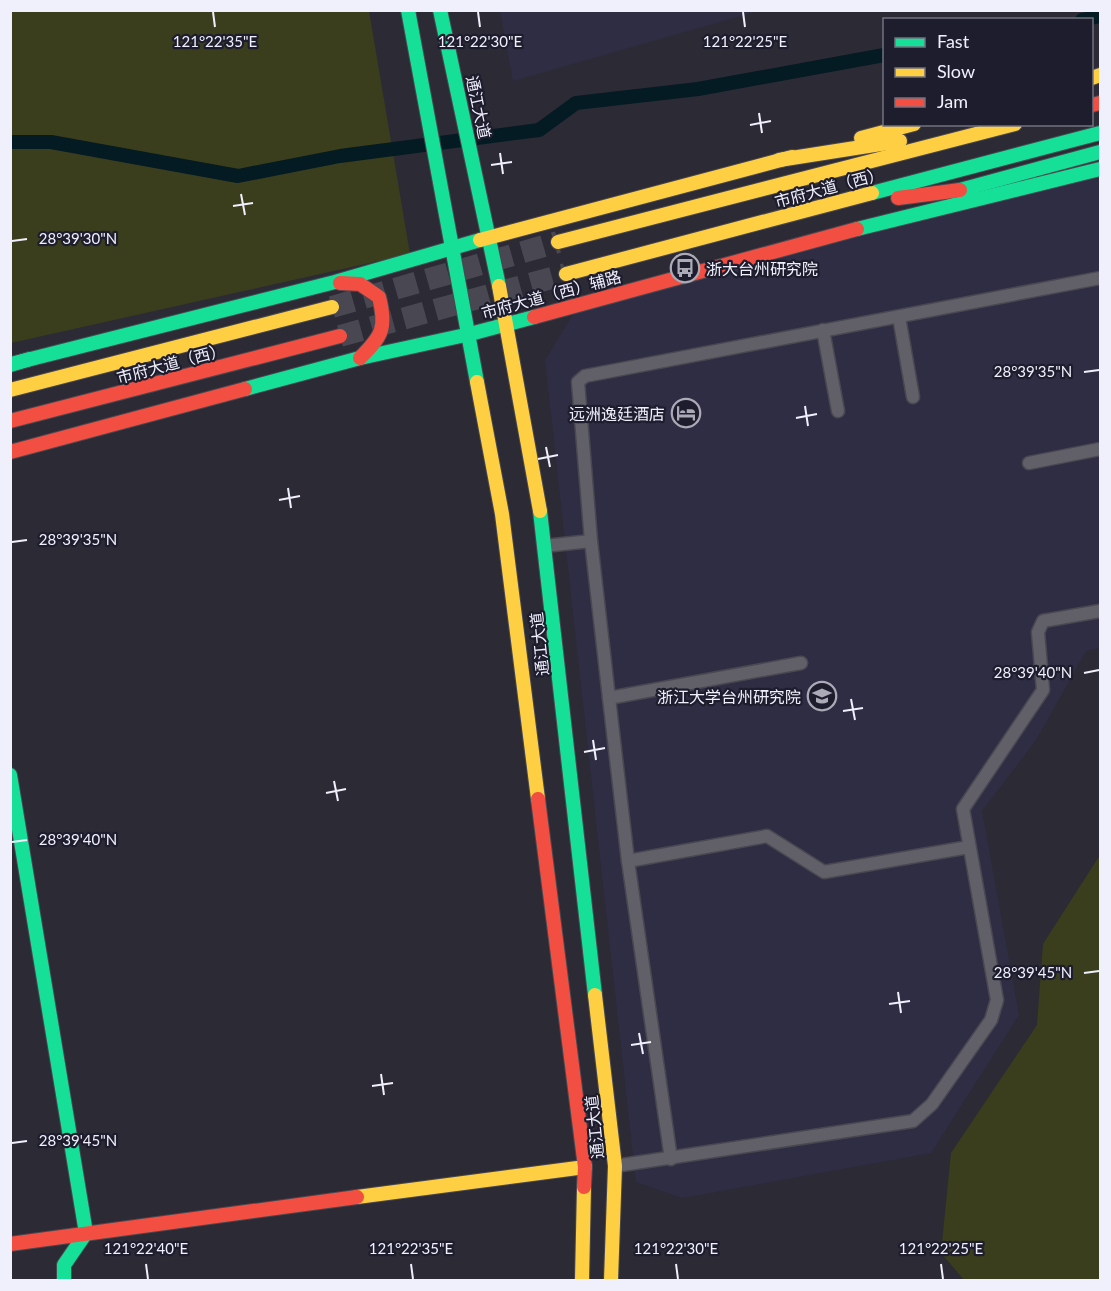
<svg xmlns="http://www.w3.org/2000/svg" width="1111" height="1291" font-family="Lato,'Noto Sans SC',sans-serif">
	<rect width="100%" height="100%" fill="#2c2a34"/>
	<g fill="#2f2d44">
		<path d="M500 10H758V11L513 81Z"/>
		<path d="M1100 174V648L1086 651 1036 740 982 811 1019 1015 931 1153 682 1198 636 1182 545 360 575 311Z"/>
	</g>
	<g fill="#3b3e1d">
		<path d="M10 11H369L410 254 11 343Z"/>
		<path d="M1100 855V1280H964L941 1253 951 1153 1037 1025 1043 944Z"/>
	</g>
	<g fill="none" stroke-linecap="round" stroke-linejoin="round">
		<g stroke="#041b24" stroke-width="14">
			<path d="M1082 20 1100 16"/>
			<path d="M10 142H51L238 176 340 156 539 130 576 103 698 89 884 55"/>
		</g>
		<g stroke="#494852" stroke-width="22" stroke-dasharray="22 11" stroke-linecap="butt">
			<path d="M332 307 558 242"/>
			<path d="M340 336 566 274"/>
		</g>
		<g stroke="#494851" stroke-width="15">
			<g id="street">
				<path d="M899 317 913 397"/>
				<path d="M823 330 838 411"/>
				<path d="M1029 463 1100 449"/>
				<path d="M544 546 591 541"/>
				<path d="M609 698 591 541 578 382 585 376 1100 278"/>
				<path d="M628 861 767 836 824 872 969 847"/>
				<path d="M671 1159 628 861 609 698 801 663"/>
				<path d="M615 1166 913 1121 932 1104 991 1020 997 1000 963 809 1043 690 1038 632 1043 621 1100 611"/>
			</g>
		</g>
		<g stroke="#494851" stroke-width="16">
			<g id="fast">
				<path d="M408 10 477 382"/>
				<path d="M440 10 499 286"/>
				<path d="M960 190 1100 152"/>
				<path d="M872 193 1100 133"/>
				<path d="M857 229 1100 169"/>
				<path d="M15 363 335 282 480 240"/>
				<path d="M10 365 30 359"/>
				<path d="M245 389 360 358 470 334 534 317"/>
				<path d="M540 511 595 995"/>
				<path d="M10 775 86 1233 64 1265V1280"/>
			</g>
		</g>
		<g stroke="#494851" stroke-width="16">
			<g id="slow">
				<path d="M1092 78 1100 75"/>
				<path d="M861 138 914 124"/>
				<path d="M779 160 900 141"/>
				<path d="M480 240 792 157"/>
				<path d="M558 242 1015 124"/>
				<path d="M566 274 872 193"/>
				<path d="M499 286 540 511"/>
				<path d="M477 382 502 514 538 799"/>
				<path d="M10 390 332 307"/>
				<path d="M595 995 615 1166 611 1280"/>
				<path d="M357 1197 585 1167"/>
				<path d="M582 1280 584 1187"/>
			</g>
		</g>
		<g stroke="#494851" stroke-width="16">
			<g id="jam">
				<path d="M1092 105 1100 103"/>
				<path d="M898 198 960 190"/>
				<path d="M340 283 360 284 379 297C387 328 382 336 360 358"/>
				<path d="M534 317 857 229"/>
				<path d="M10 421 340 336"/>
				<path d="M10 452 245 389"/>
				<path d="M538 799 585 1167 584 1187"/>
				<path d="M10 1244 357 1197"/>
			</g>
		</g>
		<use href="#street" stroke="#616068" stroke-width="12"/>
		<use href="#fast" stroke="#16e098" stroke-width="14"/>
		<use href="#slow" stroke="#ffcf43" stroke-width="14"/>
		<use href="#jam" stroke="#f24e42" stroke-width="14"/>
	</g>
	<path fill="none" stroke="#f0effc" stroke-width="2" d="M213 12 215 27M478 12 480 27M743 12 745 27M759 113 762 133M750 125 771 121M500 153 503 174M491 165 512 162M241 194 245 215M233 206 253 203M12 241 27 239M1084 372 1099 370M805 406 808 426M796 418 817 414M546 447 550 467M538 459 558 455M288 488 291 508M279 500 300 496M12 542 27 540M1084 673 1099 670M851 699 855 720M843 711 863 708M593 740 596 760M584 752 605 748M334 781 338 801M326 793 346 789M12 842 27 840M1084 973 1099 971M898 992 901 1013M889 1004 910 1001M639 1033 643 1054M631 1045 651 1042M381 1074 384 1095M372 1086 393 1083M12 1143 27 1141M146 1264 148 1279M411 1264 413 1279M676 1264 678 1279M941 1264 943 1279"/>
	<defs>
		<g id="bus-ring" transform="scale(1.5)"><circle r="9.5" fill="#1e1d2e" stroke="#abaab6" stroke-width="1.5"/><path d="M-5-6H5V4H4V6H2V4H-2V6H-4V4H-5ZM-3.5-4V0h7V-4ZM-3.5 1.2v1.5H-2V1.2ZM2 1.2v1.5H3.5V1.2Z" fill="#abaab6"/></g>
		<g id="hotel-ring" transform="scale(1.5)"><circle r="9.5" fill="#1e1d2e" stroke="#abaab6" stroke-width="1.5"/><path d="M-6-4.5h1.5V1H6V5H4.5V3h-9V5H-6ZM-4 0a1.8 1.8 0 1 1 3.6 0ZM.5 0V-2.5h3Q6-2.5 6 0Z" fill="#abaab6"/></g>
		<g id="school-ring" transform="scale(1.5)"><circle r="9.5" fill="#1e1d2e" stroke="#abaab6" stroke-width="1.5"/><path d="M0-5L7-2L0 1L-7-2ZM-4 1L0 2.5L4 1V4Q0 6-4 4Z" fill="#abaab6"/></g>
	</defs>
	<g fill-rule="evenodd">
		<use href="#bus-ring" x="685" y="268"/>
		<use href="#hotel-ring" x="686" y="413"/>
		<use href="#school-ring" x="822" y="696"/>
	</g>
	<g text-anchor="middle" dominant-baseline="central" stroke-width="4.5" stroke-linejoin="round" paint-order="stroke">
		<g font-size="16" fill="#f0effc" stroke="#1e1d2e">
			<text transform="translate(479 107) rotate(78)">通江大道</text>
			<text transform="translate(829 187) rotate(-15)">市府大道（西）</text>
			<text transform="translate(551 294) rotate(-15)">市府大道（西）辅路</text>
			<text transform="translate(171 363) rotate(-15)">市府大道（西）</text>
			<text transform="translate(539 644) rotate(-96)">通江大道</text>
			<text transform="translate(594 1127) rotate(-96)">通江大道</text>
		</g>
		<g font-size="16" fill="#f0effc" stroke="#1e1d2e" text-anchor="end">
			<text x="706" y="268" text-anchor="start">浙大台州研究院</text>
			<text x="665" y="413">远洲逸廷酒店</text>
			<text x="801" y="696">浙江大学台州研究院</text>
		</g>
	</g>
	<g font-size="15" text-anchor="middle" fill="#f0effc" stroke="#1e1d2e" stroke-width="4.5" stroke-linejoin="round" paint-order="stroke">
		<text x="215" y="47">121°22'35"E</text>
		<text x="480" y="47">121°22'30"E</text>
		<text x="745" y="47">121°22'25"E</text>
		<text x="78" y="244">28°39'30"N</text>
		<text x="1033" y="377">28°39'35"N</text>
		<text x="78" y="545">28°39'35"N</text>
		<text x="1033" y="678">28°39'40"N</text>
		<text x="78" y="845">28°39'40"N</text>
		<text x="1033" y="978">28°39'45"N</text>
		<text x="78" y="1146">28°39'45"N</text>
		<text x="146" y="1254">121°22'40"E</text>
		<text x="411" y="1254">121°22'35"E</text>
		<text x="676" y="1254">121°22'30"E</text>
		<text x="941" y="1254">121°22'25"E</text>
	</g>
	<rect width="1111" height="1291" fill="none" stroke="#f0effc" stroke-width="24"/>
	<rect x="883" y="18" width="210" height="108" fill="#1e1d2e" stroke="#727180" stroke-width="1.5"/>
	<rect x="895" y="38" width="30" height="9" fill="#16e098" stroke="#727180" stroke-width="1.5"/>
	<text x="937" y="48" font-size="18" fill="#f0effc">Fast</text>
	<rect x="895" y="68" width="30" height="9" fill="#ffcf43" stroke="#727180" stroke-width="1.5"/>
	<text x="937" y="78" font-size="18" fill="#f0effc">Slow</text>
	<rect x="895" y="98" width="30" height="9" fill="#f24e42" stroke="#727180" stroke-width="1.5"/>
	<text x="937" y="108" font-size="18" fill="#f0effc">Jam</text>
</svg>
